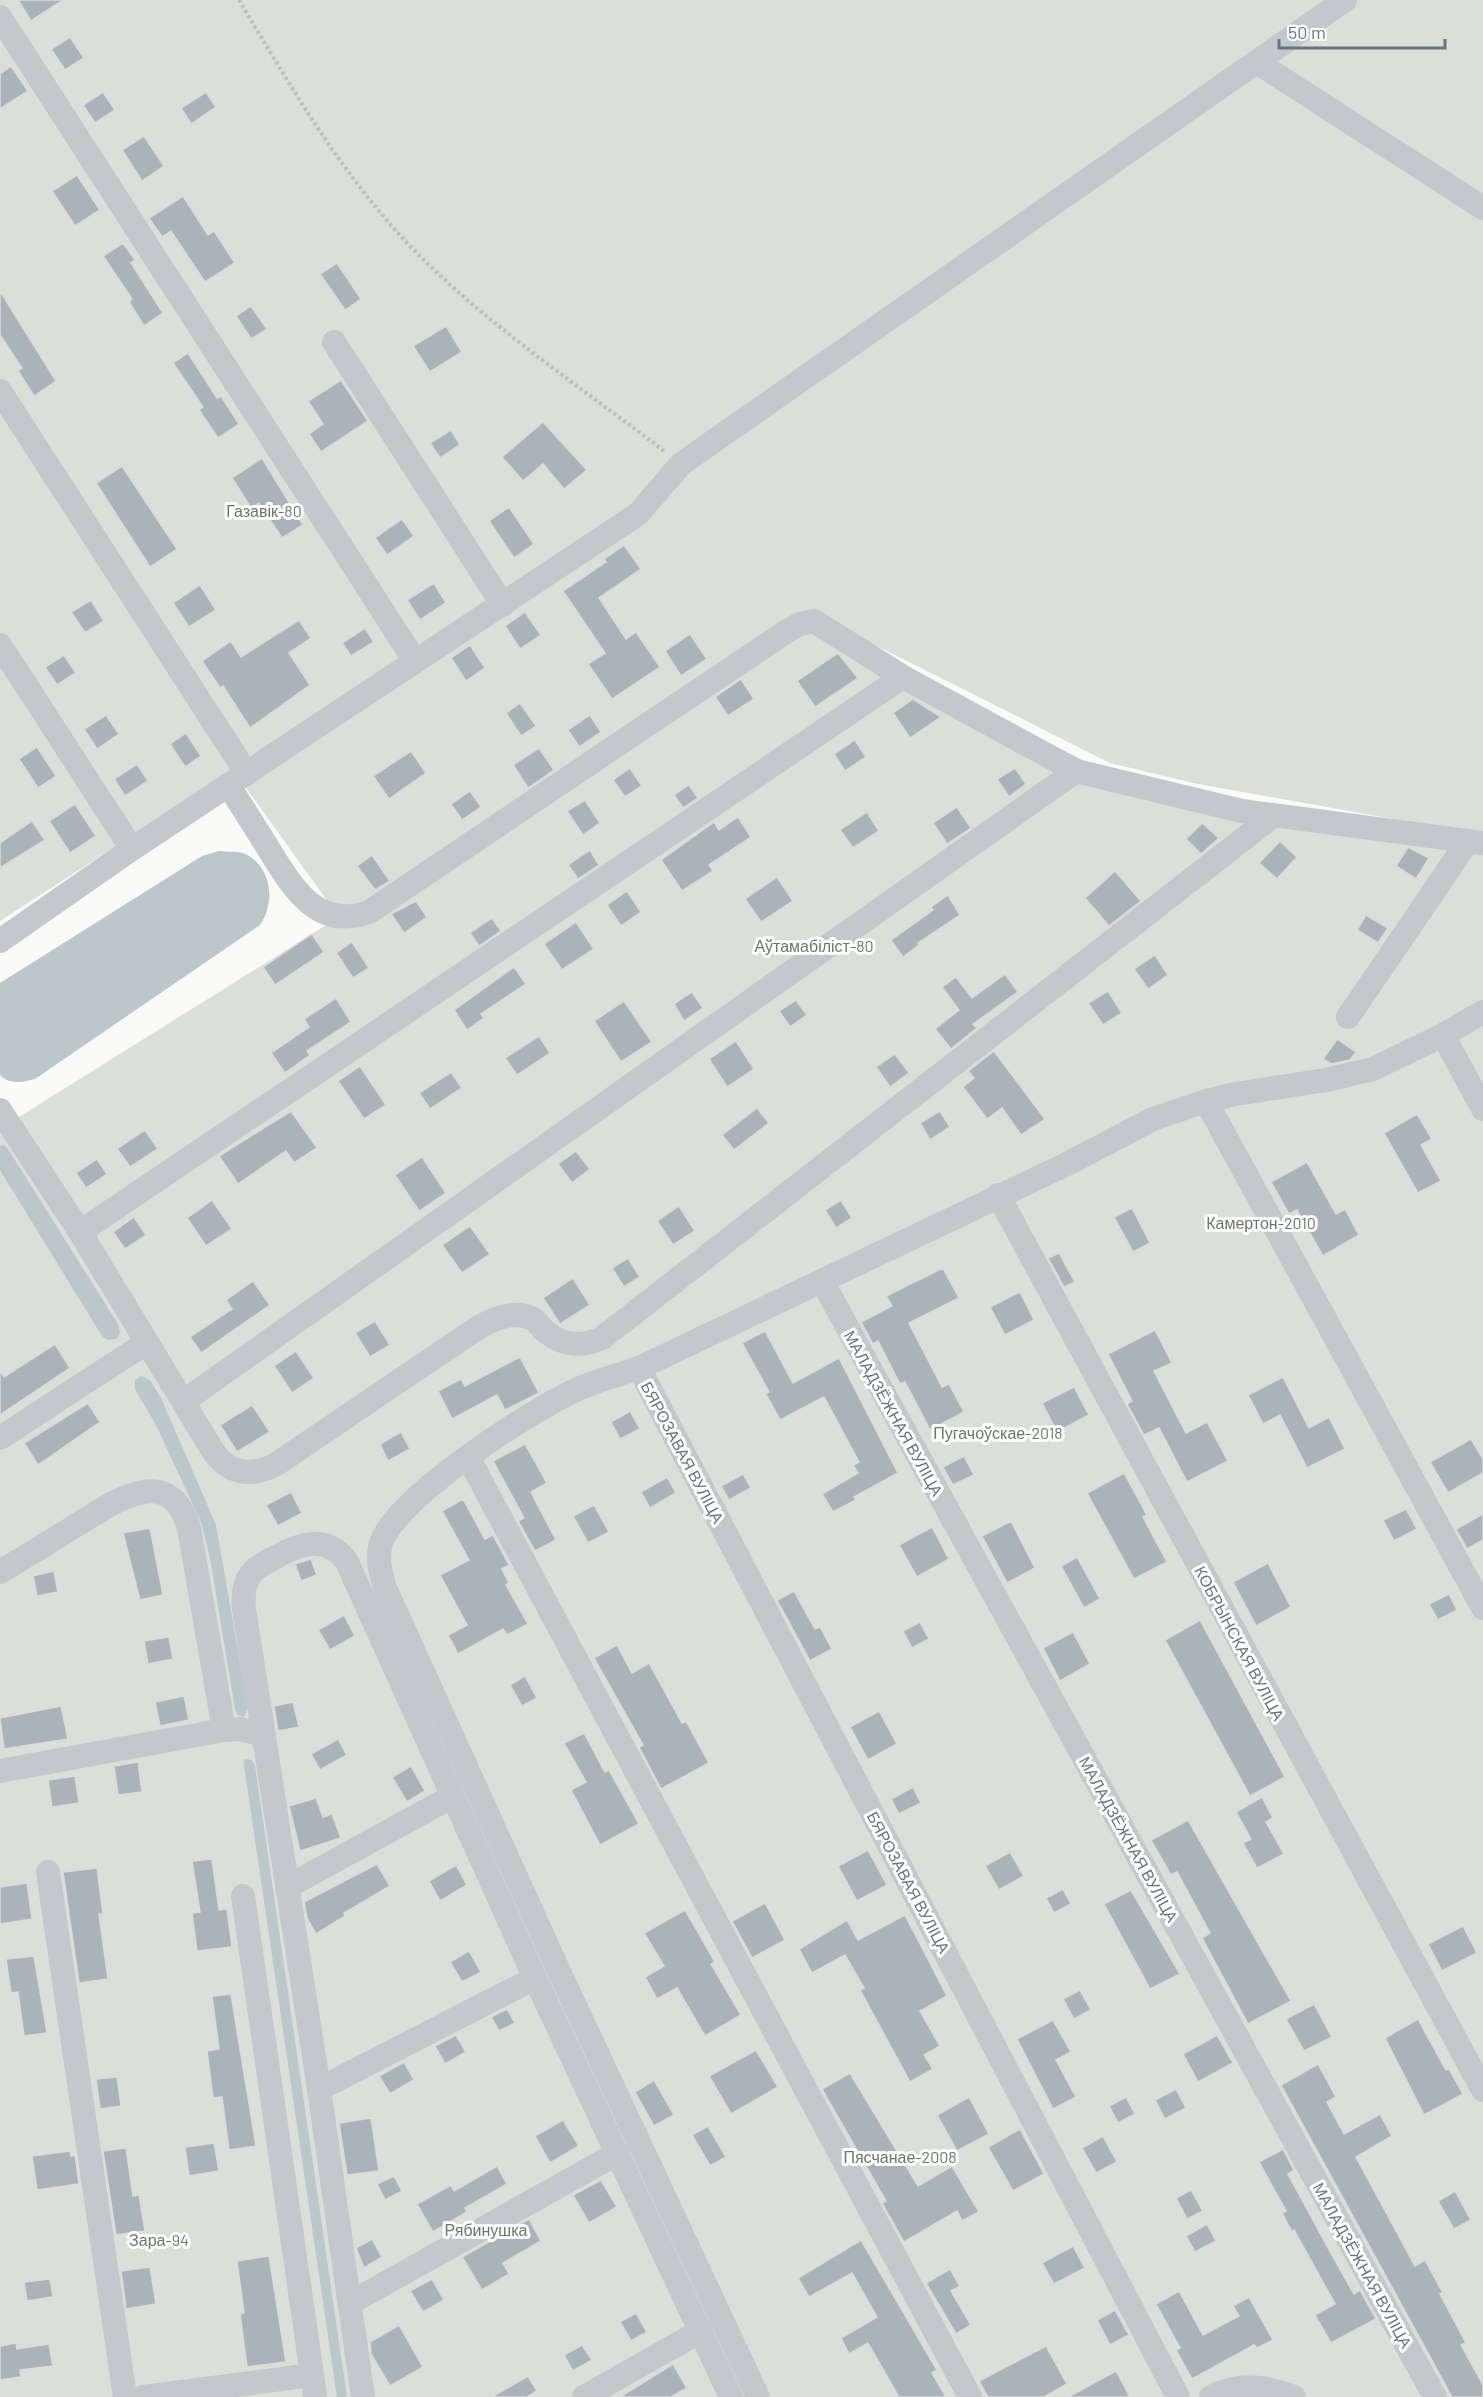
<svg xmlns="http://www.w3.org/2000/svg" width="1483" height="2397" font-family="Barlow,sans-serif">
	<rect width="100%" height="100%" fill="#fafaf8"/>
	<path fill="#dadfd7" d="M0 0H1483V835L1193 783 1110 763 885 650 808 616 1103 771 1351 824 1483 841V2397H0V1124L3 1127 339 917 233 770 0 921Z"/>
	<g fill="#bbc7cb">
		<path d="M219 851C227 852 236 851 243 853 272 865 276 902 260 925L35 1079C23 1082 9 1085 0 1075V983L202 856Z"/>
		<path d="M3 1145 8 1149 118 1324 120 1334 116 1339 107 1340 102 1336 0 1170V1146Z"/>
		<path d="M141 1376 150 1380 161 1398 216 1525 248 1708 244 1717 238 1715 235 1709 210 1558 201 1522 156 1425 135 1389V1380Z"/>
		<path d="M245 1759 252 1760 255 1766 347 2397H337L244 1765Z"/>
	</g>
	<g fill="#aab3b9" stroke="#dcdcda" stroke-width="1.5">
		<path d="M18 0H63L31 21Z"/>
		<path d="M70 37 84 58 65 70 51 49Z"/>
		<path d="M11 66 28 91 0 109V74Z"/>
		<path d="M103 92 115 110 95 123 83 105Z"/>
		<path d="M206 92 216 107 191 124 181 108Z"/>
		<path d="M144 136 164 166 142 181 122 150Z"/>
		<path d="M77 175 100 210 75 226 52 191Z"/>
		<path d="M183 196 208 235 214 231 235 263 205 282 171 231 162 237 149 218Z"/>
		<path d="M123 243 135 260 131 263 163 313 144 326 129 302 132 299 103 256Z"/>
		<path d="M337 263 361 299 345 310 320 274Z"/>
		<path d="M0 291 56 381 34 396 18 371 22 368 0 335Z"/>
		<path d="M251 306 267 329 251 339 236 316Z"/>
		<path d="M446 326 462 352 430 372 413 346Z"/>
		<path d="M188 353 217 398 221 396 239 424 218 438 199 410 203 407 173 363Z"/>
		<path d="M341 380 368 421 321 452 309 434 323 424 308 401Z"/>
		<path d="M543 422 587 470 564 489 543 464 523 481 502 457Z"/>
		<path d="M451 430 460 445 440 458 430 443Z"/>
		<path d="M262 458 303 525 282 538 259 503 251 508 232 478Z"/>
		<path d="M122 466 177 549 150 567 96 483Z"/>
		<path d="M509 507 534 544 514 558 489 521Z"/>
		<path d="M402 519 414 536 387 555 375 538Z"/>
		<path d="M624 545 641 569 599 598 626 639 636 632 660 667 612 699 588 664 605 653 563 591 606 562 604 559Z"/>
		<path d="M434 583 446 603 420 620 407 600Z"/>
		<path d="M200 585 216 610 189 627 173 603Z"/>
		<path d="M91 600 104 621 85 633 71 612Z"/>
		<path d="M525 612 541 635 520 649 505 626Z"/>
		<path d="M299 620 311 638 289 653 310 685 250 728 223 686 220 688 202 661 231 641 241 657Z"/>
		<path d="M365 628 374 642 351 656 342 643Z"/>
		<path d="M690 634 707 659 681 676 665 651Z"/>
		<path d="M470 645 485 668 466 681 451 658Z"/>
		<path d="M838 653 858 678 815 707 797 681Z"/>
		<path d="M64 655 76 673 57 685 45 667Z"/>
		<path d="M741 679 754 699 728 716 715 697Z"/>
		<path d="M913 699 941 717 910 738 893 713Z"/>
		<path d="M520 703 536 726 521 736 506 713Z"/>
		<path d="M106 715 119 734 97 749 84 729Z"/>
		<path d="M590 715 601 732 579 747 568 730Z"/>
		<path d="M186 733 201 756 185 767 170 744Z"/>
		<path d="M855 740 866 757 845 771 834 754Z"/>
		<path d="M37 747 56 776 38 788 19 759Z"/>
		<path d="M539 748 554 770 528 788 513 765Z"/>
		<path d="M411 751 426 773 389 799 373 776Z"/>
		<path d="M137 764 148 781 125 796 114 779Z"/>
		<path d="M630 768 642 786 625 797 613 780Z"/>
		<path d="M1015 768 1026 784 1009 797 997 779Z"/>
		<path d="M689 785 698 798 683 808 674 795Z"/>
		<path d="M470 791 481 807 462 820 451 804Z"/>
		<path d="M585 800 600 823 583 835 567 811Z"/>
		<path d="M75 804 96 836 70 853 49 821Z"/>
		<path d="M957 807 971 828 947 844 933 823Z"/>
		<path d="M867 812 879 831 853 848 840 830Z"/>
		<path d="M738 817 751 837 709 865 713 871 682 891 661 860 714 822 719 830Z"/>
		<path d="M32 821 45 840 0 868V843Z"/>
		<path d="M1202 823 1219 838 1201 854 1186 839Z"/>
		<path d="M1280 841 1297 857 1277 879 1259 863Z"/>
		<path d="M1408 847 1429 858 1416 879 1396 866Z"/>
		<path d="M590 850 599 865 578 879 568 865Z"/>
		<path d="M372 855 390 881 375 890 357 866Z"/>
		<path d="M1115 871 1141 901 1109 926 1085 898Z"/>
		<path d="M777 877 793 901 761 922 745 899Z"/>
		<path d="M627 891 641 912 621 926 607 905Z"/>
		<path d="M948 895 960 915 918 943 919 945 903 957 891 940 933 910 931 907Z"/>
		<path d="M416 901 427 917 404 933 391 914Z"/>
		<path d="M1366 915 1388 928 1378 943 1357 930Z"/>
		<path d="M492 918 501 931 479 946 470 933Z"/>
		<path d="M576 922 594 949 562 970 544 944Z"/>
		<path d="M312 934 324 952 275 985 263 967Z"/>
		<path d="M352 942 369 968 353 978 336 953Z"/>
		<path d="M1155 955 1168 975 1148 989 1134 969Z"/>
		<path d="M514 967 526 984 481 1014 484 1018 467 1030 454 1010Z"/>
		<path d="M1005 974 1018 992 973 1024 977 1028 951 1049 935 1029 959 1010 942 987 956 977 972 998Z"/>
		<path d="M1108 991 1122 1013 1103 1025 1088 1003Z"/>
		<path d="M692 992 703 1008 684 1021 674 1004Z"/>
		<path d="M336 998 351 1022 307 1051 310 1055 285 1073 271 1053 309 1027 304 1019Z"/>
		<path d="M796 1000 807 1015 790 1027 779 1011Z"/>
		<path d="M624 1001 652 1042 621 1062 594 1021Z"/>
		<path d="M539 1036 550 1053 517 1075 505 1058Z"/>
		<path d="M1337 1039 1356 1052 1350 1060 1331 1064 1323 1059Z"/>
		<path d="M736 1041 754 1069 727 1087 709 1059Z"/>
		<path d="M994 1051 1045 1119 1021 1135 1002 1108 987 1119 963 1087 974 1078 968 1071Z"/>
		<path d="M895 1054 909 1073 890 1087 876 1067Z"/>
		<path d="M360 1066 386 1105 364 1119 338 1081Z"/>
		<path d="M451 1072 462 1088 430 1109 419 1093Z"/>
		<path d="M757 1108 769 1123 734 1150 722 1135Z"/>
		<path d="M291 1111 317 1148 294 1163 286 1151 238 1184 219 1156Z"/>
		<path d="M940 1111 950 1127 930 1140 920 1123Z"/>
		<path d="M1417 1114 1432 1139 1421 1145 1441 1181 1418 1193 1384 1133Z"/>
		<path d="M145 1130 158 1149 130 1167 117 1149Z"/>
		<path d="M576 1151 590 1169 572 1183 558 1164Z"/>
		<path d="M422 1157 446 1193 419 1211 395 1175Z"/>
		<path d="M97 1159 107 1174 86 1188 76 1173Z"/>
		<path d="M1307 1162 1336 1214 1345 1209 1359 1235 1323 1256 1297 1210 1289 1214 1271 1182Z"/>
		<path d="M212 1200 232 1229 206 1246 187 1218Z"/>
		<path d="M841 1200 852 1218 836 1228 825 1210Z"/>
		<path d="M679 1206 695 1231 673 1245 657 1221Z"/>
		<path d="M1132 1208 1150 1243 1133 1252 1114 1217Z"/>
		<path d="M134 1217 146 1235 125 1249 113 1232Z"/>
		<path d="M470 1226 490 1254 462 1273 442 1245Z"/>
		<path d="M1059 1253 1075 1282 1064 1287 1048 1258Z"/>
		<path d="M628 1258 640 1277 624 1287 612 1268Z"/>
		<path d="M943 1268 959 1298 909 1323 942 1387 949 1384 964 1412 930 1430 905 1382 900 1384 878 1341 873 1344 861 1322 892 1306 886 1296Z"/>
		<path d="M573 1278 590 1305 560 1324 543 1298Z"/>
		<path d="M253 1281 270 1305 201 1353 190 1337 232 1309 226 1300Z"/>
		<path d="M1020 1292 1034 1320 1005 1335 990 1307Z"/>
		<path d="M375 1321 390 1345 370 1357 355 1333Z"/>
		<path d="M1155 1330 1172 1363 1154 1371 1186 1433 1207 1422 1228 1461 1187 1482 1159 1428 1144 1435 1127 1404 1132 1401 1108 1354Z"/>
		<path d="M765 1331 793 1383 839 1358 898 1473 854 1497 856 1500 833 1512 822 1494 858 1473 853 1465 859 1462 824 1397 780 1420 766 1394 769 1392 742 1343Z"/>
		<path d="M55 1344 70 1368 0 1415V1370L4 1377Z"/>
		<path d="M296 1351 314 1378 292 1393 274 1366Z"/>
		<path d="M520 1357 539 1393 505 1410 497 1395 452 1419 438 1391 461 1379 465 1386Z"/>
		<path d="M1283 1377 1309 1428 1329 1417 1345 1449 1307 1468 1280 1415 1263 1424 1248 1395Z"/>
		<path d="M1074 1387 1089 1415 1057 1432 1042 1403Z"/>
		<path d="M88 1403 100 1422 38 1465 24 1443Z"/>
		<path d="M252 1405 270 1432 237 1452 220 1425Z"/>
		<path d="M630 1411 640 1429 620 1439 611 1422Z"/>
		<path d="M401 1432 410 1449 388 1461 380 1444Z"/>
		<path d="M1471 1439 1483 1459V1473L1448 1493 1430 1462Z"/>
		<path d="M525 1444 547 1483 531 1492 556 1540 535 1551 518 1521 524 1518 493 1461Z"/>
		<path d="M964 1456 974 1475 953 1485 943 1467Z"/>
		<path d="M1124 1473 1147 1515 1143 1517 1167 1562 1134 1579 1087 1493Z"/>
		<path d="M743 1474 751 1488 729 1500 721 1486Z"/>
		<path d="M667 1477 676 1493 650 1508 641 1492Z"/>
		<path d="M291 1492 302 1513 278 1526 266 1505Z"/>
		<path d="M463 1499 485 1539 493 1535 509 1565 502 1569 509 1583 506 1585 528 1624 507 1635 503 1629 458 1654 448 1635 467 1625 440 1575 469 1560 442 1511Z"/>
		<path d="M594 1505 609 1532 588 1543 573 1516Z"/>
		<path d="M1406 1509 1417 1529 1394 1541 1383 1520Z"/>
		<path d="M1483 1514V1540L1467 1549 1456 1529Z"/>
		<path d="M1011 1521 1035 1568 1007 1583 982 1536Z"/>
		<path d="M932 1527 949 1559 917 1577 899 1545Z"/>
		<path d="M150 1528 163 1595 140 1600 123 1533Z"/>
		<path d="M1077 1557 1100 1599 1084 1608 1061 1566Z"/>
		<path d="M311 1559 317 1575 301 1581 295 1564Z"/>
		<path d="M1268 1563 1291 1607 1256 1626 1233 1582Z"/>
		<path d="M54 1571 58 1592 37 1596 33 1576Z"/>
		<path d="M794 1591 815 1629 820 1627 832 1649 810 1661 777 1600Z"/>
		<path d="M1449 1594 1457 1610 1438 1620 1429 1604Z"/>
		<path d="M344 1615 355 1636 330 1650 318 1630Z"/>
		<path d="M1200 1620 1285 1777 1250 1796 1165 1640Z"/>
		<path d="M920 1622 929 1639 912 1648 903 1631Z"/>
		<path d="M1073 1632 1090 1664 1060 1681 1043 1648Z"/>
		<path d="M169 1637 173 1659 148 1664 144 1641Z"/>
		<path d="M617 1645 632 1673 649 1663 682 1723 686 1721 709 1763 661 1789 639 1747 643 1745 594 1658Z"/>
		<path d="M525 1676 537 1698 522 1706 510 1685Z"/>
		<path d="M184 1696 189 1720 160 1726 155 1702Z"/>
		<path d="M293 1702 299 1727 278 1731 274 1706Z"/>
		<path d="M61 1706 68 1739 4 1749 0 1718Z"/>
		<path d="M879 1711 897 1744 868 1760 850 1727Z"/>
		<path d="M584 1733 605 1772 609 1770 639 1824 600 1845 571 1790 586 1782 564 1743Z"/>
		<path d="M338 1739 347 1755 320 1770 311 1754Z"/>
		<path d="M138 1762 142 1792 118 1795 114 1766Z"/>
		<path d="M411 1766 425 1791 407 1802 392 1777Z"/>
		<path d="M75 1776 79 1803 52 1807 48 1780Z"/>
		<path d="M913 1787 921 1803 899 1814 891 1799Z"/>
		<path d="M1262 1797 1273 1818 1266 1822 1284 1854 1257 1868 1243 1843 1251 1839 1236 1812Z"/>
		<path d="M316 1798 323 1817 332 1814 341 1838 300 1851 289 1806Z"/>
		<path d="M1188 1820 1291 2001 1248 2024 1202 1938 1210 1933 1177 1872 1171 1875 1151 1840Z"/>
		<path d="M868 1850 887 1885 857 1901 838 1866Z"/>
		<path d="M1010 1852 1024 1876 999 1890 985 1866Z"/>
		<path d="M212 1859 219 1910 227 1909 232 1947 197 1951 192 1913 200 1912 192 1861Z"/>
		<path d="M377 1864 390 1886 344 1913 345 1916 316 1934 307 1918 304 1902Z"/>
		<path d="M456 1865 467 1885 440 1901 429 1881Z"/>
		<path d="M97 1868 103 1914H99L108 1979 79 1983 63 1872Z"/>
		<path d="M27 1883 32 1919 0 1924V1887Z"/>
		<path d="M1063 1889 1071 1904 1054 1913 1046 1898Z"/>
		<path d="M1131 1890 1180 1974 1150 1989 1104 1904Z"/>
		<path d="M765 1903 785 1940 752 1958 732 1921Z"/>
		<path d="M685 1910 715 1962 711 1964 741 2015 705 2036 677 1988 657 1999 645 1977 664 1966 644 1933Z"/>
		<path d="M905 1915 947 1996 920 2011 940 2046 924 2055 933 2069 910 2082 860 1990 864 1988 845 1955 812 1973 799 1949 847 1920 858 1940Z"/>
		<path d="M1463 1926 1477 1953 1442 1971 1428 1944Z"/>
		<path d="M469 1951 481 1972 462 1982 450 1962Z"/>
		<path d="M34 1956 47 2033 24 2036 18 1992 11 1993 6 1959Z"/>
		<path d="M1080 1990 1091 2010 1074 2019 1063 1999Z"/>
		<path d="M231 1994 256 2146 229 2150 222 2097 213 2098 207 2051 219 2049 212 1996Z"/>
		<path d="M1314 2004 1332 2037 1304 2051 1286 2019Z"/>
		<path d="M507 2009 515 2023 499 2031 491 2017Z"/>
		<path d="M1418 2019 1446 2070 1449 2069 1463 2094 1424 2115 1385 2038Z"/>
		<path d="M1053 2020 1071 2052 1056 2060 1076 2097 1053 2109 1017 2039Z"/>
		<path d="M456 2035 466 2052 445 2064 435 2046Z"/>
		<path d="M1217 2035 1233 2063 1198 2082 1183 2054Z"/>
		<path d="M756 2050 778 2087 731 2114 709 2076Z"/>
		<path d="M404 2062 414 2080 390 2094 379 2076Z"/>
		<path d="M1318 2064 1336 2097 1327 2102 1344 2134 1380 2114 1392 2136 1356 2157 1415 2266 1425 2260 1443 2293 1440 2294 1466 2343 1461 2345 1483 2385V2397H1452L1281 2085Z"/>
		<path d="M850 2073 918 2186 952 2166 979 2212 962 2221 957 2211 904 2242 882 2203 886 2201 822 2089Z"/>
		<path d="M117 2077 121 2106 100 2109 96 2079Z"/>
		<path d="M654 2080 674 2115 654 2126 635 2092Z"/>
		<path d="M1176 2089 1186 2108 1165 2119 1155 2100Z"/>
		<path d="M969 2097 989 2134 957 2151 937 2115Z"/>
		<path d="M1126 2097 1135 2114 1118 2123 1109 2106Z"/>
		<path d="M371 2118 379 2171 347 2175 339 2123Z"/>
		<path d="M563 2120 579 2146 550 2163 535 2136Z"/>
		<path d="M708 2126 726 2157 710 2166 692 2135Z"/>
		<path d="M1020 2129 1044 2174 1013 2191 988 2147Z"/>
		<path d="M1103 2136 1117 2162 1096 2173 1082 2148Z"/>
		<path d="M214 2143 219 2171 189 2176 185 2147Z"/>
		<path d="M126 2148 133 2196 139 2195 145 2231 116 2235 103 2151Z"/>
		<path d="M1283 2149 1294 2170 1288 2174 1328 2248 1354 2294 1360 2290 1376 2319 1331 2343 1315 2315 1335 2304 1294 2230 1292 2232 1282 2213 1286 2211 1259 2162Z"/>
		<path d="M70 2151 71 2156 75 2155 79 2184 37 2190 32 2156Z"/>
		<path d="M497 2166 507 2184 465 2208 467 2212 433 2232 417 2204 451 2185 454 2191Z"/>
		<path d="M394 2176 402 2191 385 2200 377 2184Z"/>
		<path d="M601 2180 617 2207 589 2223 573 2195Z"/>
		<path d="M1191 2190 1203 2211 1187 2219 1176 2198Z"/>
		<path d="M1455 2191 1471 2220 1454 2229 1438 2201Z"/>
		<path d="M529 2219 541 2241 503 2263 509 2274 482 2290 462 2257Z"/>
		<path d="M1207 2224 1216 2241 1195 2252 1186 2236Z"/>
		<path d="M372 2239 382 2257 364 2268 356 2248Z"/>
		<path d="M861 2240 937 2370 932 2373 946 2397H899L868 2343 849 2354 841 2338 877 2317 852 2273 809 2297 798 2278Z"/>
		<path d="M1073 2246 1085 2268 1054 2284 1042 2263Z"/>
		<path d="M269 2256 286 2362 247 2367 240 2314 244 2313 237 2261Z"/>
		<path d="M150 2267 156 2304 126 2309 121 2271Z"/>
		<path d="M950 2269 960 2286 951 2291 971 2325 956 2334 926 2283Z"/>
		<path d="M50 2279 53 2297 27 2301 24 2282Z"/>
		<path d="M432 2279 444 2300 423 2312 410 2291Z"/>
		<path d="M1179 2291 1203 2335 1239 2316 1233 2306 1249 2297 1273 2340 1257 2348 1254 2345 1192 2379 1176 2350 1180 2348 1156 2304Z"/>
		<path d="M1115 2310 1129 2335 1110 2345 1097 2320Z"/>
		<path d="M636 2313 647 2332 631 2341 620 2322Z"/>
		<path d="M399 2325 423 2367 390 2386 371 2354 370 2342Z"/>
		<path d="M16 2343 17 2349 49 2344 53 2366 20 2370 21 2377 0 2380V2346Z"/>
		<path d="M582 2345 592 2360 573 2371 564 2355Z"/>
		<path d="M1046 2346 1067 2384 1044 2397H988L979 2381Z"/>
		<path d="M673 2364 687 2388 671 2397H620Z"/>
		<path d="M1116 2371 1130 2397H1068Z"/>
		<path d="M528 2376 537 2391 527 2397H492Z"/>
	</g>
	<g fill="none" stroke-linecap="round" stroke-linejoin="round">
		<path stroke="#bbbfc2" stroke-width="4" stroke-dasharray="3 3" stroke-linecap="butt" d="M239 0C295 94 350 189 429 265 498 332 587 392 664 451"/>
		<g stroke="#c3c8cc" stroke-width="24">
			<path d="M0 17 415 661"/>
			<path d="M1258 63 1483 208"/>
			<path d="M334 342 503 605"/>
			<path d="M0 391 247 774"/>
			<path d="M0 645 132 849"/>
			<path d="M228 785C242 806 255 827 268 848 292 886 316 931 369 912L787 631 800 624 814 621 903 677 1076 771 1242 811 1483 843"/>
			<path d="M0 941 132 849 638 514 681 464 1345 0"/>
			<path d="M1348 1017 1468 841"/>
			<path d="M1443 1035 1483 1109"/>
			<path d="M1206 1101 1483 1608"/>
			<path d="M0 1110 80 1232 213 1451C229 1474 250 1477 275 1465L476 1329C492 1319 514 1309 533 1319 538 1322 541 1328 546 1332 563 1346 583 1347 602 1338L1273 816"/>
			<path d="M998 1195 1483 2090"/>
			<path d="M80 1232 903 677"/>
			<path d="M822 1281 1435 2397"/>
			<path d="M639 1368 1178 2397"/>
			<path d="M184 1401 1076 771"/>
			<path d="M0 1438 146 1343"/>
			<path d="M468 1457 970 2397"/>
			<path d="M0 1572C25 1557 50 1542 75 1526 113 1503 169 1460 189 1528L224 1730"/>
			<path d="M0 1771 224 1730 240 1729 264 1735"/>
			<path d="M48 1872 125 2397"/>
			<path d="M287 1887 453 1796"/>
			<path d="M319 2089 535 1978"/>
			<path d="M350 2303 618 2153"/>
			<path d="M312 2375 315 2397"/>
			<path d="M143 2397 312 2375 243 1896"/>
			<path d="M363 2397 319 2089 244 1609C243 1599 243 1587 249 1577 254 1568 264 1563 274 1558 300 1543 327 1534 347 1562L535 1978 731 2397"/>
			<path d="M584 2397 701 2331"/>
			<path d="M758 2397 557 1967 385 1588C381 1574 376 1558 381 1543 396 1497 533 1409 578 1389 598 1380 619 1375 639 1368L1067 1164 1153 1119 1206 1101 1236 1094 1326 1080 1373 1069 1443 1035 1483 1012"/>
			<path d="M1211 2397C1239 2382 1265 2386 1294 2397"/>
		</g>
	</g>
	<g text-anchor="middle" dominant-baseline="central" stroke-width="6" stroke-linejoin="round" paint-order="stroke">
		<g font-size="16" fill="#687a64" stroke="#fff">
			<text x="264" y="510">Газавік-80</text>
			<text x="814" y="945">Аўтамабіліст-80</text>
			<text x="1261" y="1222">Камертон-2010</text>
			<text x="998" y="1432">Пугачоўскае-2018</text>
			<text x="900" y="2156">Пясчанае-2008</text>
			<text x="486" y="2229">Рябинушка</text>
			<text x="159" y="2239">Зара-94</text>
		</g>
		<g font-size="16" fill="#657683" stroke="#fff">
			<text transform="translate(894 1413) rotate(61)">МАЛАДЗЁЖНАЯ ВУЛІЦА</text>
			<text transform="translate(683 1452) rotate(62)">БЯРОЗАВАЯ ВУЛІЦА</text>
			<text transform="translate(1240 1643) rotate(62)">КОБРЫНСКАЯ ВУЛІЦА</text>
			<text transform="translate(1129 1839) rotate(61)">МАЛАДЗЁЖНАЯ ВУЛІЦА</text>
			<text transform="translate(909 1882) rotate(62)">БЯРОЗАВАЯ ВУЛІЦА</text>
			<text transform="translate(1363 2265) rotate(61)">МАЛАДЗЁЖНАЯ ВУЛІЦА</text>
		</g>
	</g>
	<path d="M1279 39v9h166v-9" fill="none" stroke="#657683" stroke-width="3"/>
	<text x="1288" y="39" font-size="18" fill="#657683" stroke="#ffffff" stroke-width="4.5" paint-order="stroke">50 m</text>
</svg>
